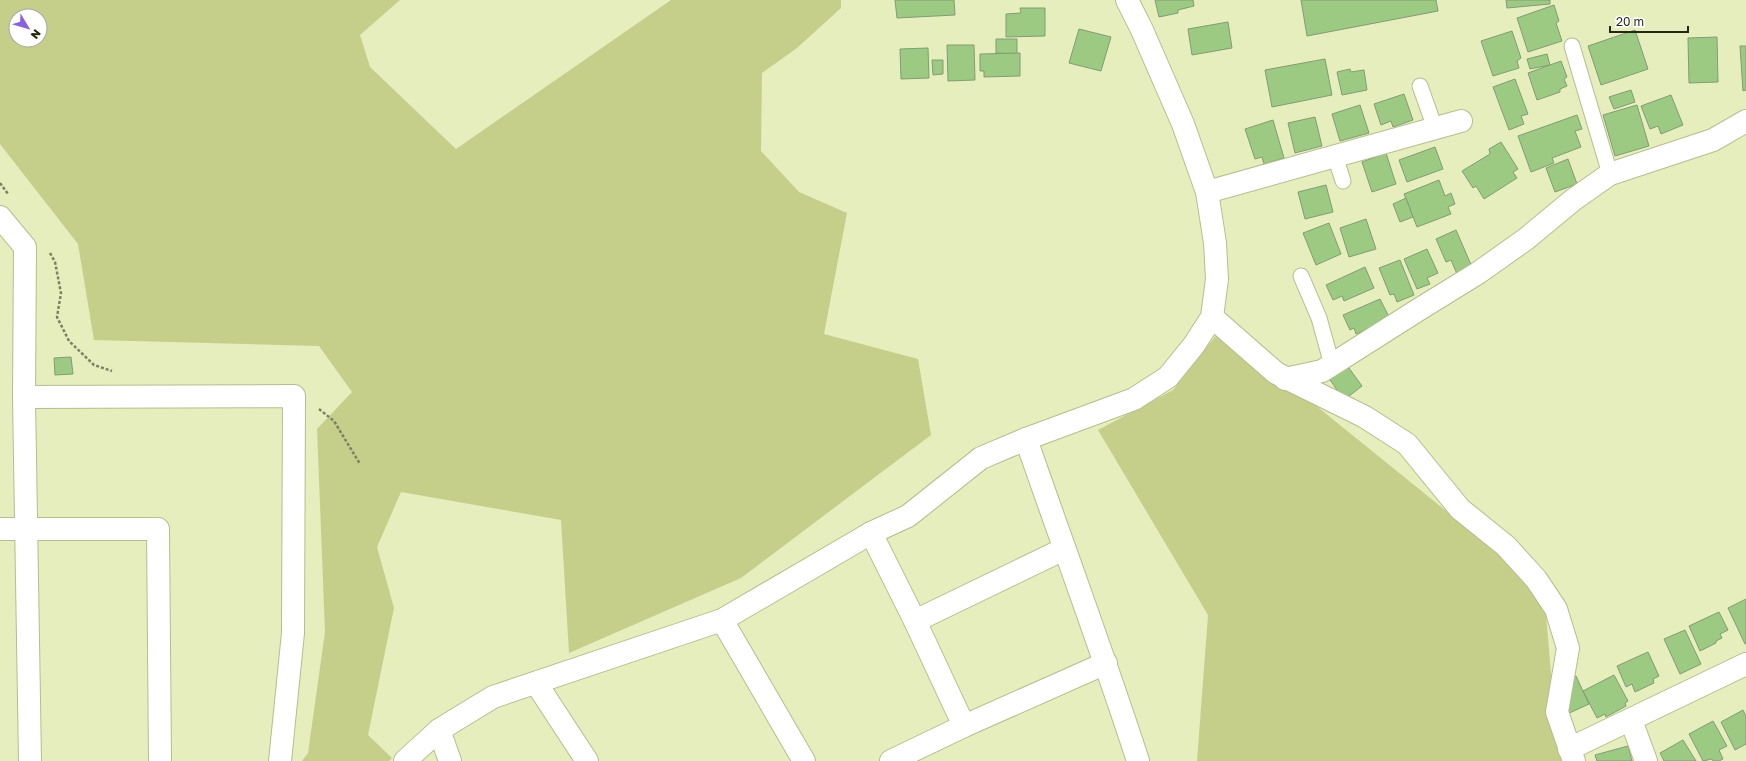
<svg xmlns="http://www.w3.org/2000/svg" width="1746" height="761" font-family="'Golos Text',sans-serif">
	<rect width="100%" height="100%" fill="#e6eebd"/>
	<g fill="#c5cf8a" fill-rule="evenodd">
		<path d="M0 0H400L360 35 370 67 456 149 671 0H841V8L797 48 762 73 761 151 799 192 847 213 824 334 918 359 931 435 741 578 569 653 561 520 401 492 377 547 394 608 368 735 392 758 389 761H302L308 753 325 632 317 429 352 392 319 346 94 340 78 244 0 144ZM16 16H40V40H16Z"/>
		<path d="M1221 329 1544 590 1556 734 1568 761H1197L1208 615 1098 430 1173 390Z"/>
	</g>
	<g fill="#9dca83" stroke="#829c74">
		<path d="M895 0H954L955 15 897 18Z"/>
		<path d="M1155 0H1193L1194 6 1178 10V13L1159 17Z"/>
		<path d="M1301 0H1436L1438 11 1307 36Z"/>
		<path d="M1506 0H1550V4L1507 8Z"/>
		<path d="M1554 5 1559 21 1556 23 1562 41 1528 52 1517 18Z"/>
		<path d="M1020 8H1045V36L1006 37V14L1021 13Z"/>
		<path d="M1228 22 1232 48 1192 55 1188 29Z"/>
		<path d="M1079 29 1111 37 1101 71 1069 63Z"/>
		<path d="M1635 30 1648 69 1601 85 1588 46Z"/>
		<path d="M1512 31 1521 58 1517 61 1519 68 1493 76 1481 41Z"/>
		<path d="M1717 37 1718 82 1689 83 1688 38Z"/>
		<path d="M996 39H1017V54L996 53Z"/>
		<path d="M947 45H974L975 80 948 81Z"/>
		<path d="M1740 46H1746V90L1743 91Z"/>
		<path d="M928 48 929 78 901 79 900 49Z"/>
		<path d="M1020 53V76L984 77V71H980V54Z"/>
		<path d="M1547 54 1550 65 1530 69 1527 59Z"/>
		<path d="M1325 59 1332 95 1272 107 1265 70Z"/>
		<path d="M932 60H943V74L933 75Z"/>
		<path d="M1561 61 1567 77 1564 79 1567 86 1560 89V92L1537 100 1528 73Z"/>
		<path d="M1350 69 1351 72 1364 70 1367 90 1342 95 1337 72Z"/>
		<path d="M1515 79 1528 114 1521 116 1524 124 1509 130 1493 87Z"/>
		<path d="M1631 90 1635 102 1614 109 1609 97Z"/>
		<path d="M1404 94 1413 120 1393 127 1391 121 1381 125 1374 104Z"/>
		<path d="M1671 95 1683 125 1661 134 1658 126 1650 129 1641 106Z"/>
		<path d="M1360 105 1369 133 1340 141 1332 114Z"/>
		<path d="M1637 105 1649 146 1615 156 1603 115Z"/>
		<path d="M1577 115 1582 129 1575 131 1581 147 1552 158 1554 163 1531 172 1518 136Z"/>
		<path d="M1315 117 1322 146 1295 153 1288 123Z"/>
		<path d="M1273 120 1284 158 1264 164 1262 157 1255 159 1245 129Z"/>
		<path d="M1501 142 1518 169 1513 172 1517 178 1484 199 1476 186 1473 188 1462 171 1490 154 1489 149Z"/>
		<path d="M1435 147 1443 169 1407 182 1399 160Z"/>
		<path d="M1386 153 1396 184 1372 192 1362 162Z"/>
		<path d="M1568 159 1577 184 1555 192 1546 168Z"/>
		<path d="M1439 180 1445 196 1451 193 1455 204 1448 207 1451 214 1417 227 1404 194Z"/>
		<path d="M1326 185 1333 212 1305 219 1298 192Z"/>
		<path d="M1406 198 1413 217 1400 222 1393 204Z"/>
		<path d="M1366 219 1376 249 1349 257 1340 228Z"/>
		<path d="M1329 223 1341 254 1316 265 1303 233Z"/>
		<path d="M1456 230 1472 267 1457 274 1451 260 1446 262 1436 239Z"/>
		<path d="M1427 249 1438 273 1427 278 1430 284 1417 289 1404 259Z"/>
		<path d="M1400 260 1414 295 1397 302 1394 294 1390 295 1379 268Z"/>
		<path d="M1365 267 1374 288 1344 301 1342 296 1333 300 1326 285Z"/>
		<path d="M1380 299 1390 319 1356 334 1354 328 1350 330 1343 315Z"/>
		<path d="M71 357 73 374 55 375 54 358Z"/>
		<path d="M1346 364 1362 386 1344 400 1328 377Z"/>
		<path d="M1746 599V644H1745L1728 608Z"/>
		<path d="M1719 612 1728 630 1720 634 1722 638 1716 641V643L1700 651 1689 626Z"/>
		<path d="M1685 630 1701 664 1680 674 1664 639Z"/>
		<path d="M1648 652 1659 676 1653 679 1654 683 1635 692 1632 684 1626 687 1617 666Z"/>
		<path d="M1614 675 1628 701 1625 703 1626 706 1606 717 1605 714 1597 718 1583 691Z"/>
		<path d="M1576 676 1589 704 1565 715V681Z"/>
		<path d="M1743 710 1746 716V744L1735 750 1721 722Z"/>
		<path d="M1713 721 1727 746 1719 750 1723 759 1719 761H1713L1712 759 1703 761 1689 734Z"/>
		<path d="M1683 740 1696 761H1664L1660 753Z"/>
		<path d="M1628 746 1632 761H1597L1595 755Z"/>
	</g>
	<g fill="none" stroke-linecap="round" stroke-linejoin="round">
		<g stroke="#b6bd8f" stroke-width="17">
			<g id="lane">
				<path d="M1572 46 1610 174"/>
				<path d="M1420 86 1435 128"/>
				<path d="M1335 156 1343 181"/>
				<path d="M1301 276 1319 318 1332 365"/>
			</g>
		</g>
		<g stroke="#b6bd8f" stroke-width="24">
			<g id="street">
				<path d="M1207 192 1461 121"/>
				<path d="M0 217 25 247 24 397 30 761"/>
				<path d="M1212 317 1276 373 1365 417 1407 444 1460 509 1506 546 1536 579 1556 609 1568 648 1557 712 1574 761"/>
				<path d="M1285 379 1322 371 1418 310 1478 273 1526 239 1573 200 1610 174 1713 140 1746 121"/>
				<path d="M24 397 294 396 293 633 280 761"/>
				<path d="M1026 439C1063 546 1103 653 1138 761"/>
				<path d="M0 529H158L160 761"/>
				<path d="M871 533 915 621 964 726"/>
				<path d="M722 620 804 761"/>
				<path d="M915 621 1064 549"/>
				<path d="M536 683 587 761"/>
				<path d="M1631 720 1646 761"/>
				<path d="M439 730 450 761"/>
				<path d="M1569 749 1746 664"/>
				<path d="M405 761 439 730 493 697 722 620 871 533 908 516 981 458 1026 439 1134 399 1168 377 1194 345 1212 317 1217 279 1215 243 1207 192 1183 124 1142 30 1127 0"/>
				<path d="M891 761 964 726 1106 663"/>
			</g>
		</g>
		<g stroke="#7c8161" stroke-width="2.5" stroke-dasharray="3 2" stroke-linecap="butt">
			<path d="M0 183 8 194"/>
			<path d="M50 253 55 262 61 293 57 317 69 341 94 365 112 371"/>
			<path d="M319 409 334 421 360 464"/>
		</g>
		<use href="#lane" stroke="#fff" stroke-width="15"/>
		<use href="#street" stroke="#fff" stroke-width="22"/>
	</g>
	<g transform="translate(28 28) rotate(128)"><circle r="19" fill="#ffffff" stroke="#a8a9a1"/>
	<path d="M0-3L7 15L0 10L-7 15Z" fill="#8861dc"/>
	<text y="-6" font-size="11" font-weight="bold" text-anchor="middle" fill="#252715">N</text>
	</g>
	<path d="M1610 26v6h78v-6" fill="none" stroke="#252715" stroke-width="2"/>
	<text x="1616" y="26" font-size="12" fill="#252715" stroke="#ffffff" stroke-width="3" paint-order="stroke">20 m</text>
</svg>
